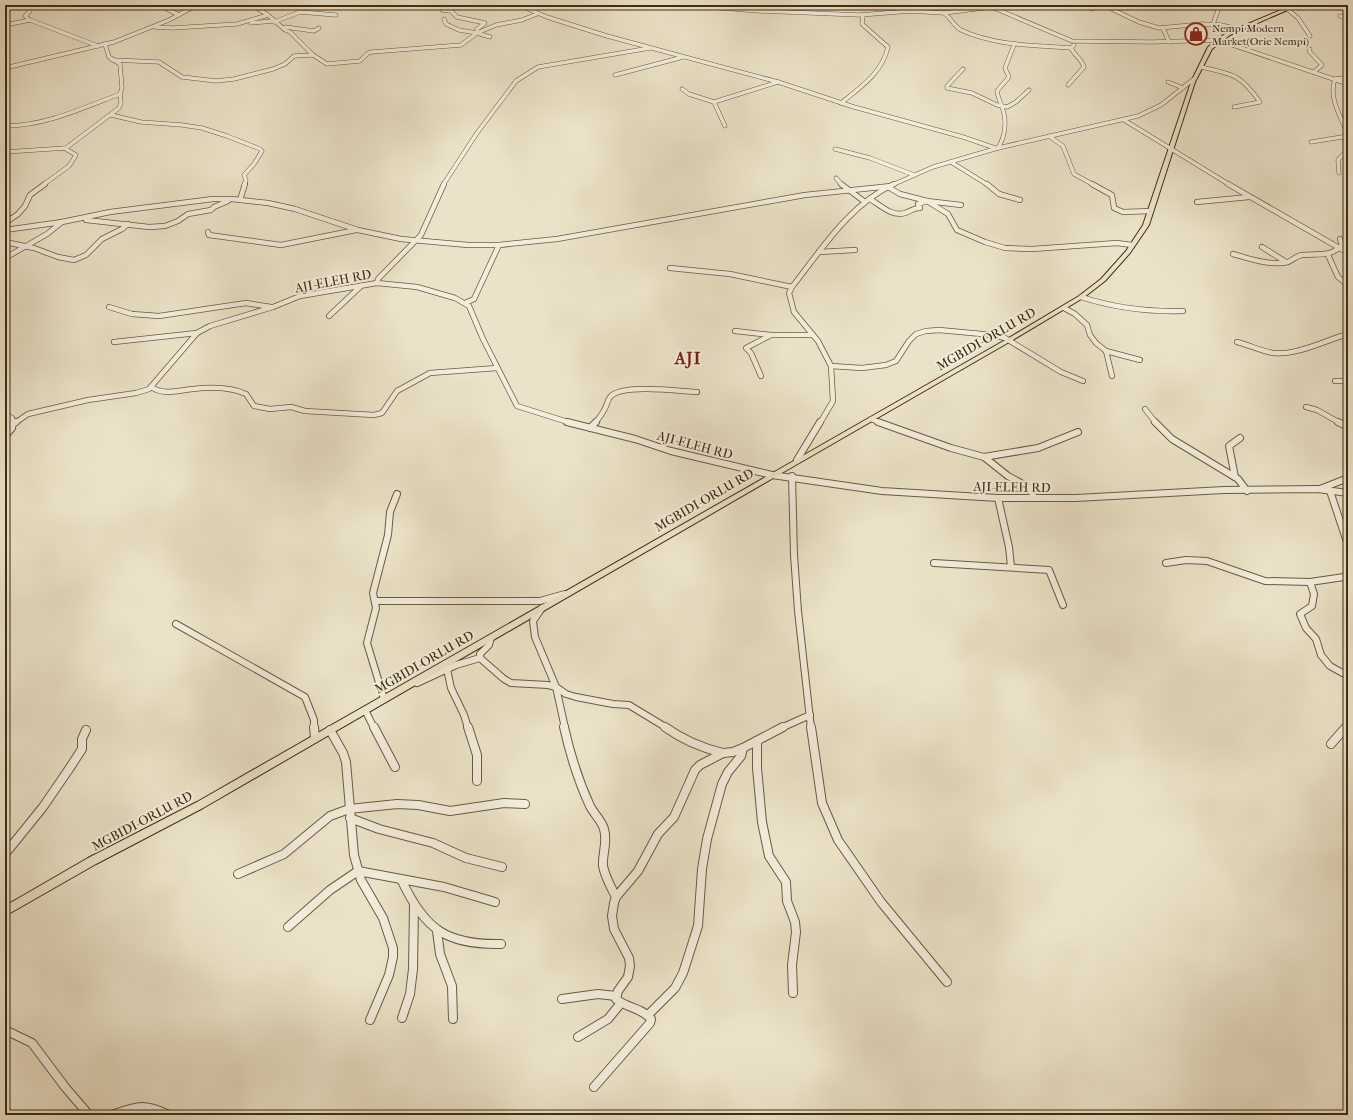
<svg xmlns="http://www.w3.org/2000/svg" width="1353" height="1120" font-family="'IM FELL French Canon',serif">
	<rect width="100%" height="100%" fill="#ebe3c9"/>
	<filter id="stains"><feTurbulence type="fractalNoise" baseFrequency=".005" numOctaves="4"/><feColorMatrix values="0 0 0 0 .2 0 0 0 0 .09 0 0 0 0 .02 0 0 0 .5 -.17"/></filter>
	<radialGradient id="worn" r=".72"><stop offset=".6" stop-color="#630" stop-opacity="0"/><stop offset="1" stop-color="#630" stop-opacity=".3"/></radialGradient>
	<g fill="none" stroke-linecap="round" stroke-linejoin="round">
		<g stroke="#6c5a3f" stroke-width="4.5">
			<g id="minor-far3">
				<path d="M21 5 30 8V11L25 16 30 20 98 46"/>
				<path d="M159 5 179 15"/>
				<path d="M252 5 268 15 285 30 290 32 313 55 327 64 360 61 368 53 372 52 461 45 477 33 496 25 522 20 537 14"/>
				<path d="M519 5 547 17 607 36 778 82 854 107 963 137 995 148"/>
				<path d="M684 5 759 11 860 15 910 11 944 13 991 7"/>
				<path d="M888 5 906 10"/>
				<path d="M987 5 1072 41 1152 42 1218 40 1348 84"/>
				<path d="M1103 5 1139 22 1159 28 1202 24 1221 25 1238 29"/>
				<path d="M1091 9 1103 5"/>
				<path d="M1287 9 1298 18 1310 36"/>
				<path d="M442 10 451 11 457 17 485 23 477 29V33L490 37"/>
				<path d="M944 13C951 18 954 26 961 30 995 46 1035 45 1071 48"/>
				<path d="M1340 16 1348 17"/>
				<path d="M444 19 446 24 459 30 477 33"/>
				<path d="M274 22 300 12 336 15"/>
				<path d="M251 23 273 21"/>
				<path d="M1213 24 1220 5"/>
				<path d="M5 25 30 20"/>
				<path d="M155 27 173 28 237 24 268 15"/>
				<path d="M285 27 314 31 319 28"/>
				<path d="M1163 28 1169 42"/>
				<path d="M1310 49 1309 51 1322 65 1314 72"/>
				<path d="M112 60 159 62 182 77 216 81 234 79 273 69 285 64 294 56 313 55"/>
				<path d="M1201 67C1233 74 1240 74 1260 102L1234 107"/>
				<path d="M5 68 114 42 169 20 197 5"/>
				<path d="M963 69 947 86V88L972 93 997 105 1007 107 1016 102 1029 90"/>
				<path d="M615 75 683 57"/>
				<path d="M1168 82 1183 88"/>
				<path d="M1068 85 1084 67C1082 59 1074 55 1071 48L1074 45"/>
				<path d="M682 89 689 94 714 102"/>
				<path d="M841 103C861 87 882 73 888 47L862 24 863 15"/>
				<path d="M111 115 141 122 182 125 202 128 227 136 260 149 262 151 254 164 244 175 246 180 244 185"/>
				<path d="M1124 120 1230 185"/>
				<path d="M5 126C45 126 83 108 120 94"/>
				<path d="M725 126 714 102 778 82"/>
				<path d="M1049 136 1063 146 1074 174 1094 185"/>
				<path d="M1311 142 1348 136"/>
				<path d="M998 148C1005 137 1007 122 1003 110 1001 103 998 98 997 91L1009 77 1005 68 1014 45"/>
				<path d="M835 149 870 158 914 175"/>
				<path d="M5 152 66 148 119 108 121 103 120 94 122 88 120 64 109 57 105 44"/>
				<path d="M951 162 988 185"/>
				<path d="M1339 173 1338 160 1347 150 1344 135 1347 133C1341 116 1328 98 1335 79L1343 78 1348 74"/>
				<path d="M836 178 842 185"/>
				<path d="M43 185 69 166 76 155 64 148"/>
				<path d="M443 185 477 133 516 81 538 67 650 48"/>
				<path d="M892 185 933 167 998 148 1138 116 1161 105 1195 78"/>
			</g>
		</g>
		<g stroke="#6c5a3f" stroke-width="6">
			<g id="minor-far2">
				<path d="M841 184 865 202"/>
				<path d="M987 184 999 194 1020 200"/>
				<path d="M1092 184 1112 195 1114 208 1123 212 1151 211"/>
				<path d="M1228 184 1348 253"/>
				<path d="M888 187 900 194 927 201 948 214 957 230 985 242 1005 248 1032 249 1117 243 1132 245"/>
				<path d="M870 199C880 205 892 217 905 213 911 211 913 208 920 208L918 204 927 201 961 205"/>
				<path d="M240 200 245 184"/>
				<path d="M1197 202 1249 197"/>
				<path d="M86 220 149 227 165 226 178 221 188 214 211 210 214 207 228 201"/>
				<path d="M5 223 18 214 25 206 30 195 45 184"/>
				<path d="M5 230 62 222 110 212 213 199H232L268 203 295 209 358 230 401 239 468 245H499L557 239 805 195 891 186"/>
				<path d="M208 232 209 235 281 245 356 230"/>
				<path d="M5 242 34 248 58 257 74 260 86 255 102 239 122 229 128 224"/>
				<path d="M1262 247 1286 262"/>
				<path d="M819 252 855 250"/>
				<path d="M1233 254C1250 259 1271 266 1288 262 1293 260 1296 256 1302 255 1317 253 1330 258 1342 245L1340 239"/>
				<path d="M1328 255 1338 277 1348 285"/>
				<path d="M5 258 47 234 62 222"/>
				<path d="M670 268 730 274 792 287"/>
				<path d="M377 283 378 279 421 235 444 184"/>
				<path d="M1081 297C1115 308 1148 312 1183 311"/>
				<path d="M465 303 474 299 499 245"/>
				<path d="M109 307 132 314 159 316 246 303 271 307"/>
				<path d="M1064 308 1075 314 1087 325 1090 335 1096 343 1106 351 1140 360"/>
				<path d="M329 316 361 286"/>
				<path d="M735 331 771 335H813"/>
				<path d="M114 342 197 333 210 326 273 307 300 296 377 283 417 287 455 298 469 306 483 339 517 406 571 423"/>
				<path d="M1237 342C1249 345 1261 351 1273 353 1296 356 1326 340 1348 334"/>
				<path d="M1106 351 1112 376"/>
				<path d="M831 366 862 368 886 365 896 361 909 341 916 334 926 331 939 330 993 335 1005 338 1061 372 1083 381"/>
				<path d="M761 376 751 353 746 348 771 335"/>
				<path d="M1335 381H1348"/>
				<path d="M151 387C165 396 178 390 193 389 210 387 230 387 246 394L254 406 270 409 291 407 305 411 374 415 382 413 397 391 430 373 497 368"/>
				<path d="M1306 407 1317 410 1340 423"/>
				<path d="M1145 409 1156 423"/>
				<path d="M5 414 12 418 13 423"/>
				<path d="M871 419 881 423"/>
				<path d="M15 423 28 414 88 400 136 393 149 389 197 333"/>
				<path d="M595 423C598 419 602 415 604 410 607 406 607 400 611 396 624 384 679 391 697 392"/>
				<path d="M820 423 833 401 831 366 818 341 794 312 789 293 792 287C821 250 850 204 894 184"/>
			</g>
		</g>
		<g stroke="#6c5a3f" stroke-width="8">
			<g id="minor-far1">
				<path d="M567 422 635 439 671 451 772 475 882 491 998 498H1076L1224 490 1318 489 1348 493"/>
				<path d="M878 422 951 448 984 457 1008 476 1030 488 1034 498"/>
				<path d="M1155 422 1172 439 1238 479 1247 491"/>
				<path d="M1338 422 1348 427"/>
				<path d="M14 423 16 422"/>
				<path d="M590 428 596 422"/>
				<path d="M5 436 12 428 13 422"/>
				<path d="M984 457 1038 448 1078 432"/>
				<path d="M797 460 820 422"/>
				<path d="M792 476 794 555 798 611 811 728"/>
				<path d="M1235 477 1229 446 1240 438"/>
				<path d="M1320 489 1348 478"/>
				<path d="M1330 491 1348 545"/>
				<path d="M998 498 1009 547 1011 567"/>
				<path d="M934 563 1049 570 1063 605"/>
				<path d="M1166 563 1186 560 1207 561 1265 581 1310 582"/>
				<path d="M1348 572 1344 577 1348 580"/>
				<path d="M1344 577 1310 582 1314 594 1312 606 1300 614 1306 628 1316 639 1321 655 1330 666 1348 676"/>
				<path d="M375 601H540L565 594"/>
				<path d="M542 608 533 621 535 637 556 687 565 728"/>
				<path d="M176 624 305 697 314 720V728"/>
				<path d="M491 638 489 645 480 654V658L504 679 511 683 548 685 556 687 566 694 576 697 613 704 629 705 667 728"/>
				<path d="M447 669 451 688 464 715 468 728"/>
				<path d="M417 683 456 665 480 658"/>
				<path d="M384 699 367 643 376 608 373 593 388 535 390 512 397 494"/>
				<path d="M365 710 374 728"/>
				<path d="M781 728 810 715"/>
				<path d="M1345 728 1348 724"/>
			</g>
		</g>
		<g stroke="#6c5a3f" stroke-width="10">
			<g id="minor">
				<path d="M314 727 315 738"/>
				<path d="M374 727 395 767"/>
				<path d="M468 727 477 755V781"/>
				<path d="M564 727C570 754 578 780 590 806 594 814 602 821 604 829 608 842 602 854 603 866 605 877 611 887 616 897"/>
				<path d="M665 727C683 740 702 748 723 753"/>
				<path d="M811 727 822 803 838 840 881 902 947 982"/>
				<path d="M330 730 343 753 346 762 354 855 361 880 383 918 393 948V957L389 975 370 1020"/>
				<path d="M757 741V768L762 822 769 856 786 882 787 901 795 922 796 932 792 965 793 993"/>
				<path d="M1331 744 1346 727"/>
				<path d="M350 818 379 829 433 843 466 858 502 867"/>
				<path d="M5 854 43 807 69 769 82 749V739L86 730"/>
				<path d="M238 874 284 854 330 816 349 809 397 804 418 805 450 811 504 803 525 804"/>
				<path d="M402 881C425 930 447 945 501 944"/>
				<path d="M288 927 330 890 358 871 444 887 495 902"/>
				<path d="M437 931 440 954 452 986 453 1019"/>
				<path d="M562 999 598 994 616 996"/>
				<path d="M648 1015 675 988 683 973 698 926 702 869 707 839 722 784 728 772 741 756 743 748"/>
				<path d="M402 1018 410 994 413 969 414 905"/>
				<path d="M5 1030 32 1043 65 1087 89 1115"/>
				<path d="M578 1037 608 1019 621 1003"/>
				<path d="M594 1087 650 1023 651 1019C642 1008 627 1008 616 999L618 991 628 977 630 966 629 958 614 929 612 916 614 903 616 897 638 871 658 834 674 817 695 770 700 765 723 753 733 752 743 748 783 727"/>
				<path d="M112 1115C138 1106 143 1103 169 1115"/>
			</g>
		</g>
		<g stroke="#412c11" stroke-width="2">
			<path id="major" d="M1293 5H1299L1230 35 1212 49 1195 82 1149 225 1130 253 1105 281 1083 298 1011 341 775 477 203 808 96 864 5 916V906L88 858 197 802 1007 339 1079 296 1101 279 1126 251 1143 225 1191 82 1208 47 1226 33Z"/>
		</g>
		<use href="#minor-far3" stroke="#f2eddc" stroke-width="3.5"/>
		<use href="#minor-far2" stroke="#f2eddc" stroke-width="4.5"/>
		<use href="#minor-far1" stroke="#f2eddc" stroke-width="6"/>
		<use href="#minor" stroke="#f2eddc" stroke-width="8"/>
		<use href="#major" fill="#ebe3c9" fill-rule="evenodd"/>
	</g>
	<defs>
		<g id="shop-ring" transform="scale(1.15)"><circle r="9.5" fill="#f2eddc" stroke="#8f2418" stroke-width="1.5"/><path d="M-5-2.5h2.3a2.7 3.5 0 0 1 5.4 0H5L5.5 6h-11ZM-1.5-2.5h3a1.5 2.3 0 0 0-3 0Z" fill="#8f2418"/></g>
	</defs>
	<g fill-rule="evenodd">
		<use href="#shop-ring" x="1196" y="34"/>
	</g>
	<g text-anchor="middle" dominant-baseline="central" stroke-width="4" stroke-linejoin="round" paint-order="stroke">
		<g font-size="11" fill="#412c11" stroke="#f2eddc" text-anchor="start">
			<text x="1212" y="28">Nempi Modern<tspan x="1212" dy="13">Market(Orie Nempi)</tspan></text>
		</g>
		<g font-size="13" fill="#412c11" stroke="#f2eddc">
			<text transform="translate(333 281) rotate(-11)">AJI-ELEH RD</text>
			<text transform="translate(986 339) rotate(-30)">MGBIDI-ORLU RD</text>
			<text transform="translate(695 445) rotate(15)">AJI-ELEH RD</text>
			<text transform="translate(1012 487) rotate(1)">AJI-ELEH RD</text>
			<text transform="translate(704 500) rotate(-30)">MGBIDI-ORLU RD</text>
			<text transform="translate(424 662) rotate(-30)">MGBIDI-ORLU RD</text>
			<text transform="translate(142 821) rotate(-28)">MGBIDI-ORLU RD</text>
		</g>
		<g font-size="17" font-weight="bold" letter-spacing="1" fill="#7a1f14" stroke="#f2eddc">
			<text x="688" y="358">AJI</text>
		</g>
	</g>
	<rect width="1353" height="1120" fill="none" stroke="#ebe3c9" stroke-width="20"/>
	<rect x="6" y="6" width="1341" height="1108" fill="none" stroke="#412c11" stroke-width="2"/>
	<rect x="10" y="10" width="1333" height="1100" fill="none" stroke="#412c11"/>
	<rect width="100%" height="100%" filter="url(#stains)"/>
	<rect width="100%" height="100%" fill="url(#worn)"/>
</svg>
